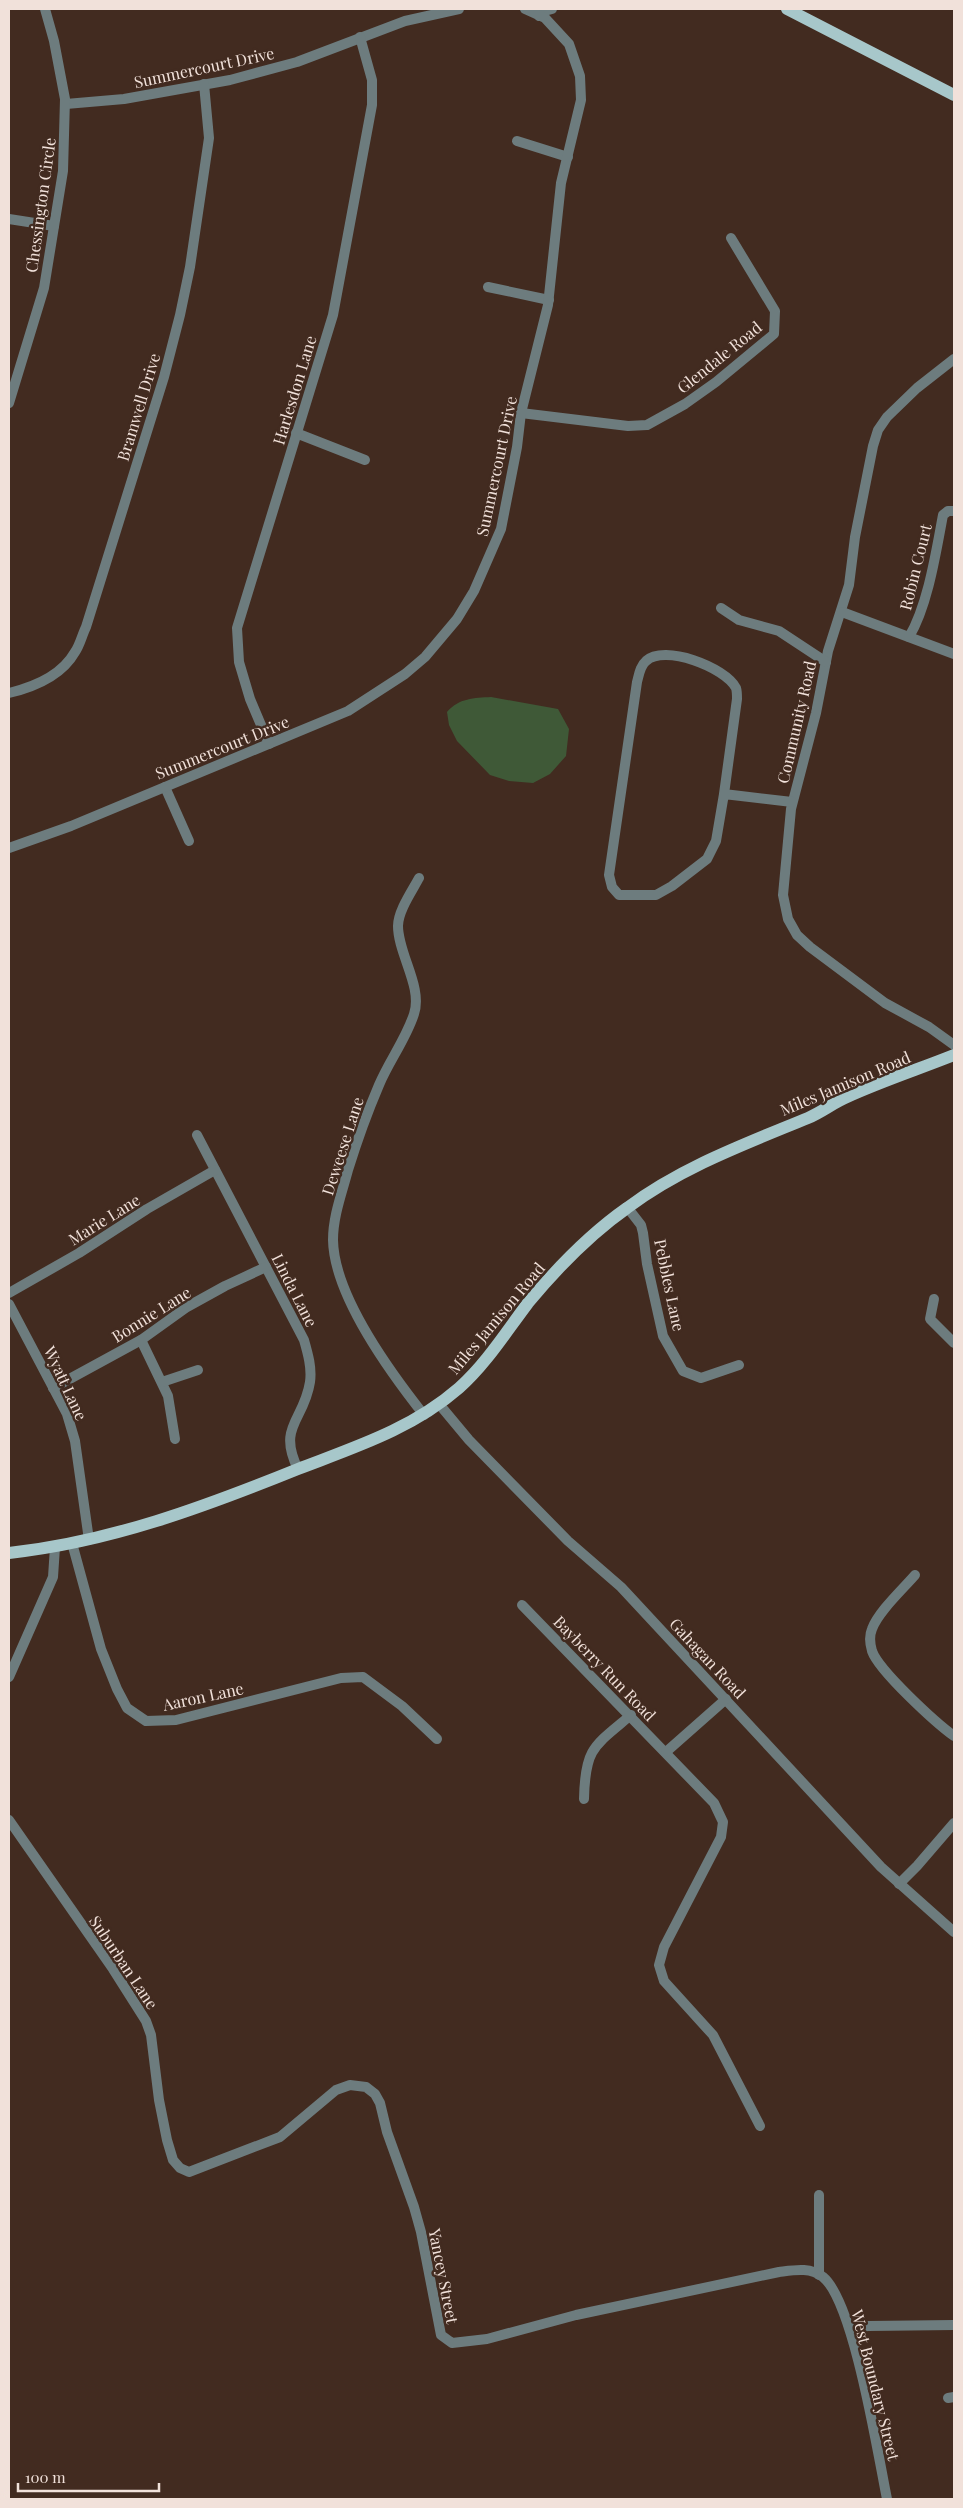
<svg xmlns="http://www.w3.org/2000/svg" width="963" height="2508" font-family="'Playfair Display',serif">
	<rect width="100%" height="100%" fill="#422b20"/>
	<path fill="#3f5937" d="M491 697 558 709 569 729 566 756 550 774 533 783 509 781 490 775 457 741 449 725 447 712C459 698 474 698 491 697Z"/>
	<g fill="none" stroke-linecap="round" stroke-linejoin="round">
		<g stroke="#6d7c7e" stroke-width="10">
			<path d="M539 16 541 12 552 9"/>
			<path d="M66 104 124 99 230 80 297 62 405 21 459 9"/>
			<path d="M517 141 568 157"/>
			<path d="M9 219 54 226"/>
			<path d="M488 287 549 300"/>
			<path d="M954 359 917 388 887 417 878 430 873 446 855 537 849 585 828 651 816 713 791 809 783 895 788 919 797 935 810 947 885 1003 929 1027 954 1045"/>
			<path d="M9 403 44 288 63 171 65 99 54 41 45 9"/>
			<path d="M521 413 628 426 647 425 685 404 716 382 774 334 775 311 731 238"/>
			<path d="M296 433 365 460"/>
			<path d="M721 608 739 620 779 631 826 662"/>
			<path d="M842 612 954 654"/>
			<path d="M909 637C928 605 936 552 943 515L948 511H954"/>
			<path d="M9 693C34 687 62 675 75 652 80 645 82 635 86 627L164 377 180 315 190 267 209 138 204 84"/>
			<path d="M269 744 250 699 239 662 237 628 333 315 372 105V80L360 37"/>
			<path d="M165 787 189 841"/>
			<path d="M724 794 737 699C737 696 737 691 736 688 725 667 664 644 646 661 640 666 639 675 637 682L609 875 612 887 619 895H656L672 886 707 859 716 841 724 794 792 802"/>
			<path d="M9 848 71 826 348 711 405 674 425 657 457 619 474 591 501 529 517 447 521 413 548 305 561 183 581 100 580 76 569 44 545 18 525 9"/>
			<path d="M419 878C412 891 398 911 398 926 398 954 423 987 414 1014 406 1039 389 1061 379 1085 367 1113 357 1141 348 1170 342 1193 333 1216 333 1240 334 1296 390 1372 424 1415"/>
			<path d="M197 1135 304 1340C308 1354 312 1368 310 1382 304 1421 277 1426 298 1469"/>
			<path d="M627 1207 641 1225 643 1233 647 1264 663 1336 683 1371 701 1378 739 1365"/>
			<path d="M9 1293 79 1253 147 1209 215 1170"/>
			<path d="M934 1299 930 1319 954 1343"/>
			<path d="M9 1304 67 1414 75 1441 89 1540"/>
			<path d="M141 1340 168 1396 175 1439"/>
			<path d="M162 1382 198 1370"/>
			<path d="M53 1388 141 1340 187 1307 225 1286 266 1267"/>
			<path d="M439 1404 469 1440 568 1541 621 1587 881 1867 954 1932"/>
			<path d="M72 1543 101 1649 117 1689 127 1708 146 1721 176 1720 341 1678 363 1677 402 1706 437 1739"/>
			<path d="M915 1575C903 1589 878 1612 872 1629 869 1636 870 1644 872 1651 879 1671 936 1723 954 1736"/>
			<path d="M522 1605 714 1803 723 1822 721 1837 664 1947 659 1965 664 1981 713 2035 760 2126"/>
			<path d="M9 1677 53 1577 55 1547"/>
			<path d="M666 1752 726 1699"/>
			<path d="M584 1799C585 1748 594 1746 631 1715"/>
			<path d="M9 1820 113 1969 146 2021 151 2035 159 2100 167 2140 173 2160 180 2168 189 2172 280 2137 336 2090 350 2085 366 2087 375 2094 380 2103 387 2132 414 2207 421 2232 441 2335 452 2343 487 2339 576 2315 779 2272C795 2270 810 2267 823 2277 854 2302 878 2455 887 2499"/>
			<path d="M899 1884 917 1866 954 1823"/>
			<path d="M819 2275V2195"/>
			<path d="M850 2328 868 2326 954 2325"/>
			<path d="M948 2398 954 2397"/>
		</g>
		<g stroke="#a7c7ca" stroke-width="12">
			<path d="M787 9 954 95"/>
			<path d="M9 1553C110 1542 204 1507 298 1469 355 1447 412 1429 459 1388 486 1364 506 1332 528 1303 557 1268 590 1234 627 1208 682 1167 745 1144 808 1118 822 1112 833 1103 847 1097 882 1081 919 1069 954 1055"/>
		</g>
	</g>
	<g text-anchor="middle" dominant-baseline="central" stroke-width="5" stroke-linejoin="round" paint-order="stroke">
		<g font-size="16" fill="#f1e1da" stroke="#422b20">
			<text transform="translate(204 67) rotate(-12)">Summercourt Drive</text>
			<text transform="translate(40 205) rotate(-82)">Chessington Circle</text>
			<text transform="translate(719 357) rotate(-39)">Glendale Road</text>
			<text transform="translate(294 390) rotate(-73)">Harlesdon Lane</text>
			<text transform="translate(138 407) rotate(-73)">Bramwell Drive</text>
			<text transform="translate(496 466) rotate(-78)">Summercourt Drive</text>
			<text transform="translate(915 567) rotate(-76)">Robin Court</text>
			<text transform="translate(796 722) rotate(-77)">Community Road</text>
			<text transform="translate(222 747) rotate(-22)">Summercourt Drive</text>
			<text transform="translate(845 1083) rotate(-23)">Miles Jamison Road</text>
			<text transform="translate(342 1146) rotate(-72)">Deweese Lane</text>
			<text transform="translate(104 1219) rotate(-32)">Marie Lane</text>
			<text transform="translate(670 1285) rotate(78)">Pebbles Lane</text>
			<text transform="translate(295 1290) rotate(63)">Linda Lane</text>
			<text transform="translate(151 1314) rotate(-32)">Bonnie Lane</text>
			<text transform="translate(496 1318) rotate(-50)">Miles Jamison Road</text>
			<text transform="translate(66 1383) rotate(65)">Wyatt Lane</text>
			<text transform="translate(708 1658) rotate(47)">Gahagan Road</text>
			<text transform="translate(605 1668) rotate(46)">Bayberry Run Road</text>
			<text transform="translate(203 1696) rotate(-12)">Aaron Lane</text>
			<text transform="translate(124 1962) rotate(56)">Suburban Lane</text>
			<text transform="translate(444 2276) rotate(79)">Yancey Street</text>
			<text transform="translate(876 2385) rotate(76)">West Boundary Street</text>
		</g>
	</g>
	<rect width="963" height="2508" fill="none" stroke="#f1e1da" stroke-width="20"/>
	<path d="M18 2483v8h141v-8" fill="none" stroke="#f1e1da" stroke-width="2.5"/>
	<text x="25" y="2483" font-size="15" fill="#f1e1da" stroke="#422b20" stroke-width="4" paint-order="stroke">100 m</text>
</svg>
